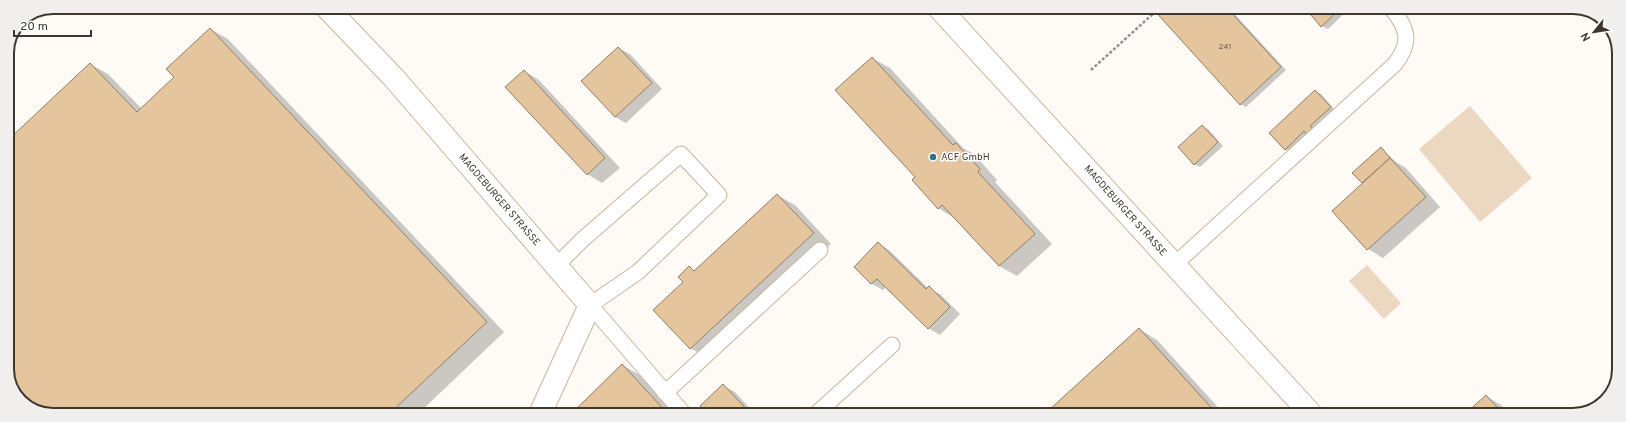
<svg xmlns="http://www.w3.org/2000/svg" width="1626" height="422" font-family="Overpass,sans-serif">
	<rect width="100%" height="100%" fill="#fefaf6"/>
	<g fill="#ecd8c0">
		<path d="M1470 106 1532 178 1480 222 1419 149Z"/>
		<path d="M1367 265 1401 303 1384 319 1349 281Z"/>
	</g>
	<g fill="#0003">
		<path d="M1153 8H1229L1286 70 1246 107 1240 104Z"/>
		<path d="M1306 8H1350L1328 29 1322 26Z"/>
		<path d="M210 29 228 39 504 332 418 414 42 413 18 399 90 64 108 74 142 109 176 77Z"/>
		<path d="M618 48 630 54 662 89 626 123 615 117Z"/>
		<path d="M872 58 890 68 963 148 974 154 997 180 995 182 1052 244 1017 276 999 266 956 219 938 208 916 177Z"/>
		<path d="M524 71 539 80 620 168 602 183 587 174Z"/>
		<path d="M1315 91 1321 94 1336 111 1291 153 1285 149Z"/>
		<path d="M1202 126 1208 129 1223 146 1200 167 1194 164Z"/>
		<path d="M1381 148 1396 162 1406 168 1440 207 1383 258 1368 249 1333 211 1364 183Z"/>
		<path d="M777 195 795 205 831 244 708 358 690 348 684 282 689 268 695 271Z"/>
		<path d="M878 243 889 250 928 288 940 294 960 314 940 335 928 328 886 287 883 290 872 284 855 267Z"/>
		<path d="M1139 329 1157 340 1225 415 1054 414 1050 410Z"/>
		<path d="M622 365 640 375 676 414H573Z"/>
		<path d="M723 386 735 392 755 414H710L702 406Z"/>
		<path d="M1486 396 1501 405 1510 415H1465Z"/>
	</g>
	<g fill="#e4c59e" stroke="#907e68">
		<path d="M1152 8H1227L1281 67 1240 105Z"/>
		<path d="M1305 8H1341L1321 27Z"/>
		<path d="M210 28 487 322 389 414 42 413 18 399 7 372V141L90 63 137 112 174 77 166 69Z"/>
		<path d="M618 47 652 83 615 117 581 81Z"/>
		<path d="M872 57 953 145 956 143 980 169 978 172 1035 234 999 266 942 205 938 209 912 180 915 177 835 90Z"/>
		<path d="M524 70 605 158 587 175 505 87Z"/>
		<path d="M1315 90 1331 107 1310 126 1314 130 1308 136 1304 131 1285 150 1269 133Z"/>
		<path d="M1202 125 1218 142 1194 165 1178 147Z"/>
		<path d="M1381 147 1390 158 1362 183 1352 173Z"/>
		<path d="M1390 158 1426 197 1367 250 1332 211Z"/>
		<path d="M777 194 814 233 690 349 653 310 683 282 678 277 689 266 694 271Z"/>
		<path d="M878 242 926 289 929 286 950 307 928 329 877 279 871 284 854 267Z"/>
		<path d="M1139 328 1218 415 1053 414 1049 410Z"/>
		<path d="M622 364 668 414H571Z"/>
		<path d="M723 384 751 414H708L700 406Z"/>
		<path d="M1486 395 1504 415H1464Z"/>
	</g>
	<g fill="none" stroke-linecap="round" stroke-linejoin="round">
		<g stroke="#c8b59e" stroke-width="17">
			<g id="lane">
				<path d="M1174 265 1395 64C1412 42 1408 28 1391 8"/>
				<path d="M556 266 582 240 681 154 719 195 638 272 590 305 684 414"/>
				<path d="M665 393 820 250"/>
				<path d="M816 414 892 345"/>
			</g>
		</g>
		<g stroke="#c8b59e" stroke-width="24">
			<g id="street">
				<path d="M326 7 394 78 590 305 540 414"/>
				<path d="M939 8 1312 415"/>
			</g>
		</g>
		<g stroke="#958f88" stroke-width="2.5" stroke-dasharray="3 2" stroke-linecap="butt">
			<path d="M1146 8 1152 15"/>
			<path d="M1091 70 1155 12"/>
		</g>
		<use href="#lane" stroke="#fff" stroke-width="15"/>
		<use href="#street" stroke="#fff" stroke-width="22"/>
	</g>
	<circle fill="#337287" stroke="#fff" stroke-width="1.5" cx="933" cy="157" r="4"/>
	<g text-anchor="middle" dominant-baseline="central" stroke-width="3" stroke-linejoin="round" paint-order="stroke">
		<g font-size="8" fill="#685a49">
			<text x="1225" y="47">241</text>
		</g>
		<g font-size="10" fill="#3e372d" stroke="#fff" text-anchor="start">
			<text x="941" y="157">ACF GmbH</text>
		</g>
		<g font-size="10" fill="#3e372d" stroke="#fff">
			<text transform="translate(499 200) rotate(49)">MAGDEBURGER STRASSE</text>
			<text transform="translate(1125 211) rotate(48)">MAGDEBURGER STRASSE</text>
		</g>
	</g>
	<path d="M0 0H1626V422H0ZM53 14H1573A39 39 0 0 1 1612 53V369A39 39 0 0 1 1573 408H53A39 39 0 0 1 14 369V53A39 39 0 0 1 53 14Z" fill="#f0efee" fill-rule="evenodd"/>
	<path fill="none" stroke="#3e372d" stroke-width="2" d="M53 14H1573A39 39 0 0 1 1612 53V369A39 39 0 0 1 1573 408H53A39 39 0 0 1 14 369V53A39 39 0 0 1 53 14Z"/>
	<g transform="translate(1594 32) rotate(240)" stroke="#ffffff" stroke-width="3" paint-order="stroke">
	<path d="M0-3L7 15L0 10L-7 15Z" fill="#3e372d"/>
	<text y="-6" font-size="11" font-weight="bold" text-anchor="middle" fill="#3e372d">N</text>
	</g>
	<path d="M14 30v6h77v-6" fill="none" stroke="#3e372d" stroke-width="2"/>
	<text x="20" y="30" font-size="12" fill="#3e372d" stroke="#ffffff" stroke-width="3" paint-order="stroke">20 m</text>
</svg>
